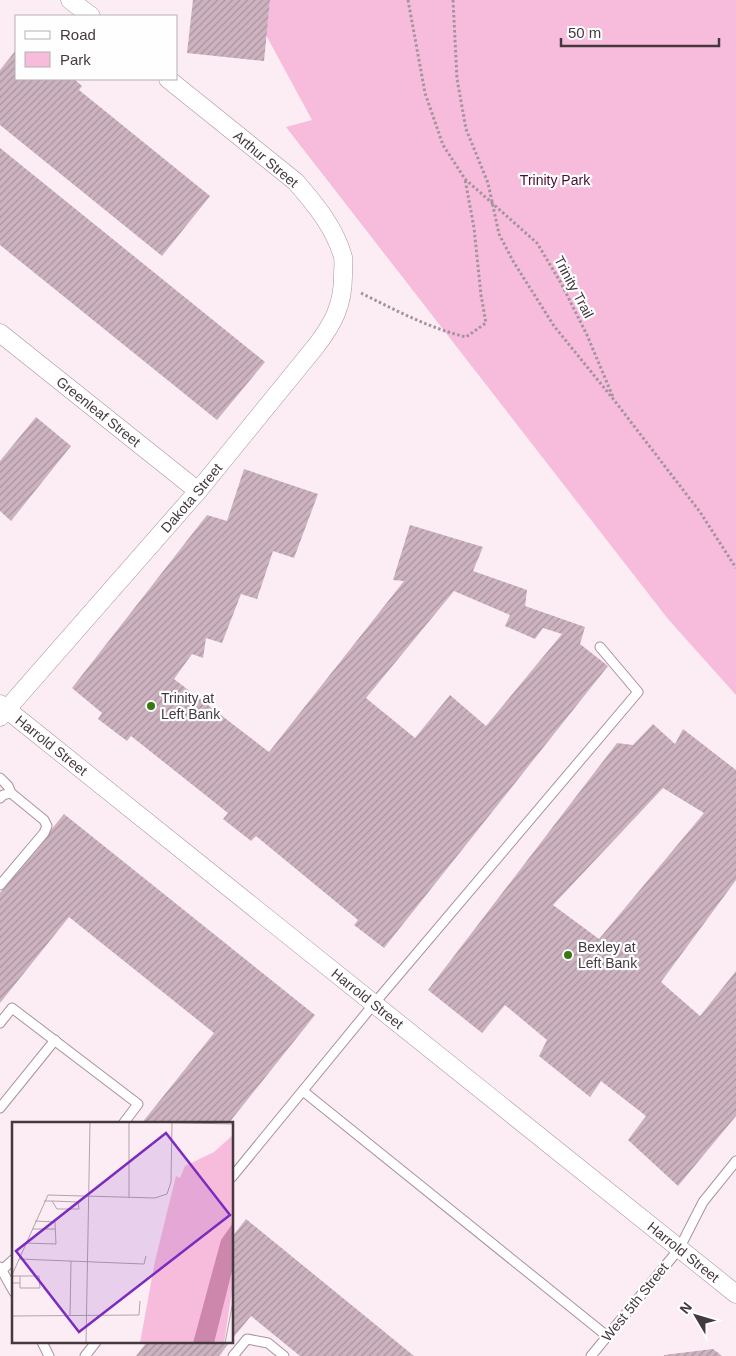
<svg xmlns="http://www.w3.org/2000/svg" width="736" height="1356" font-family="Helvetica,sans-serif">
	<defs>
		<pattern id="building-hatch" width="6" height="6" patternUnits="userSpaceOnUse" patternTransform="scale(1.25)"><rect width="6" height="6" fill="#cdb3c0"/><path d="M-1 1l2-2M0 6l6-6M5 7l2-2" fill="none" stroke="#a8939d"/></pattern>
	</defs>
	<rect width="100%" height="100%" fill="#fcecf4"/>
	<path fill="#f7bcdb" d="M270 0H736V695L668 619 286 127 312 120 266 35Z"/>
	<g fill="url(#building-hatch)" fill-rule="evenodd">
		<path d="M193 0H270L264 61 187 53Z"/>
		<path d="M16 50V79H74L82 86 79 90 210 196 162 256 0 125V70Z"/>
		<path d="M0 148 265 362 217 420 0 245Z"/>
		<path d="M36 417 71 446 11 521 0 511V461Z"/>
		<path d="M244 469 318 494 294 558 273 551 257 599 241 594 222 643 206 638 203 658 192 654 174 679 269 752 404 581 393 580 410 525 483 547 473 571 527 590 525 606 585 627 580 644 608 666 384 948 354 925 358 920 256 836 251 841 223 819 228 813 131 736 127 741 98 719 102 713 72 688 207 515 227 521ZM454 591 510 615 505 626 535 639 543 628 562 634 486 726 450 695 415 738 366 698Z"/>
		<path d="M653 724 675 744 683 729 736 770V880L661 982 700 1016 736 971V1116L678 1186 628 1140 646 1116 601 1081 590 1097 539 1056 547 1040 505 1005 482 1033 428 990 617 743 633 745ZM663 788 704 813 599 939 553 905Z"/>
		<path d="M64 814 315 1015 228 1124H141L214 1033 69 917 0 1003V893Z"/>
		<path d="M246 1219 414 1356H300L251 1316 232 1339V1237Z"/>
		<path d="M147 1342H230L219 1356H136Z"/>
		<path d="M713 1349 722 1356H664V1355Z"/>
	</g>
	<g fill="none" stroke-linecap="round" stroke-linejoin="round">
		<g stroke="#aa919e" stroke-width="11">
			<g id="service">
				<path d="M0 778 8 786 11 793"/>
				<path d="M0 798 3 795 11 793 44 820 47 826 44 833 0 885"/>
				<path d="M0 1023 12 1008 138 1104 123 1124"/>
				<path d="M303 1091 607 1336"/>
				<path d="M0 1108 55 1040"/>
				<path d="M232 1177 373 1005 638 692 600 647"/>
				<path d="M0 1267 14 1292"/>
				<path d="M2 1270 14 1259"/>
				<path d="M42 1342 49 1356"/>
				<path d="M85 1356 96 1342"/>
				<path d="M233 1356 247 1339 268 1343 284 1356"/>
				<path d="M591 1356 679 1249 703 1202 736 1161"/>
			</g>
		</g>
		<g stroke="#aa919e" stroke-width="19">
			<g id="minor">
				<path d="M70 0 91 16"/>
				<path id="s1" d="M0 333 198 491"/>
				<path id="s2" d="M0 704 736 1294"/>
				<path id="s3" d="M0 717 198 491 316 346C333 324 343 305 343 276 343 270 344 262 343 257 335 228 315 204 296 182L168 79"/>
			</g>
		</g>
		<g stroke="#a2949b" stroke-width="3" stroke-dasharray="2.5 2.5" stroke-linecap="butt">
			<path d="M408 0 425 93 443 145 465 179 537 243 561 283 587 335 613 397"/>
			<path d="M453 0 457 79 466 129 488 183 499 234 513 261 554 326 614 400 700 512 736 568"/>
			<path d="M361 293C395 310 429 328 466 337L486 323 481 295 474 228 465 179"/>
		</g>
		<use href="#service" stroke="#fff" stroke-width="9"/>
		<use href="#minor" stroke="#fff" stroke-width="18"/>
	</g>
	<g fill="#397711" stroke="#fefefe" stroke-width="2">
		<circle cx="151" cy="706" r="5"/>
		<circle cx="568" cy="955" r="5"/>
	</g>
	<g text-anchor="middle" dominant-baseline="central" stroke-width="4.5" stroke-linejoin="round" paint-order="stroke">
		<g font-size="14" fill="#44393f" stroke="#fefefe">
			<text transform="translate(266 159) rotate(40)">Arthur Street</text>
			<text transform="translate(574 287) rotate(62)">Trinity Trail</text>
			<text stroke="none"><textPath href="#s1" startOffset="126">Greenleaf Street</textPath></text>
			<text stroke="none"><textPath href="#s3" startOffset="291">Dakota Street</textPath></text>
			<text stroke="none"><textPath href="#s2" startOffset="66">Harrold Street</textPath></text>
			<text stroke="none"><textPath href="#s2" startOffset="471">Harrold Street</textPath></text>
			<text stroke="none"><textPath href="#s2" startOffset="876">Harrold Street</textPath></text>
			<text transform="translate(635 1302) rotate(-51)">West 5th Street</text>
		</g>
		<g font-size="14" fill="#4b0b34" stroke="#fefefe">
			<text x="555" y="180">Trinity Park</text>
		</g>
		<g font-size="14" fill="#44393f" stroke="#fefefe" text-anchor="start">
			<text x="161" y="698">Trinity at<tspan x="161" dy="16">Left Bank</tspan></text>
			<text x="578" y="947">Bexley at<tspan x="578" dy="16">Left Bank</tspan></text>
		</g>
	</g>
	<g transform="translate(12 1122)">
		<rect width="221" height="221" fill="#fcecf4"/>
		<path d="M221 13V162L212 221H128L143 139 164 54 168 56 173 44 202 30Z" fill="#f7bcdb"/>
		<path d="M221 101V145L202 221H181L209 118Z" fill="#cd86ac"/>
		<path fill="none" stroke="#b2a4ac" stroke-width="1" d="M131 0 222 2M117 76V0M32 79H40L66 80 67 87H45L40 79M20 107H43M13 121 44 122 43 100 23 99M7 137 132 142 134 134M0 153 36 73 143 76 155 72 159 60 160 0M0 154H8V161H0M8 154H27L28 166H8V161M0 194 127 193 128 179M58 194 59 139M74 221 78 0M213 221 222 174"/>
		<path fill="#7b2cbf" fill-opacity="0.15" stroke="#7b2cbf" stroke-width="2.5" d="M154 11 218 93 67 210 4 129Z"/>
		<rect width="221" height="221" fill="none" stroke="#44393f" stroke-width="2.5"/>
	</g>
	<rect x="15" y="15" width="162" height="65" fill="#fefefe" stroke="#b4afb2"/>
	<rect x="25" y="31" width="25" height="8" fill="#ffffff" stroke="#b4afb2"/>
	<text x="60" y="40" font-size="15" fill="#44393f">Road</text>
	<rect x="25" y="52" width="25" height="15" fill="#f7bcdb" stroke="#b4afb2"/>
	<text x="60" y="65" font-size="15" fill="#44393f">Park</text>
	<g transform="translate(696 1316) rotate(308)" stroke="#fefefe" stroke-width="4" paint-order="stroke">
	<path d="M0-4L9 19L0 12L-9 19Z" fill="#44393f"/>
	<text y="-8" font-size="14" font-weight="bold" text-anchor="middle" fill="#44393f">N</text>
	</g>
	<path d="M561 38v8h158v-8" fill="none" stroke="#44393f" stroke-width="2.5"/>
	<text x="568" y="38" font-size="15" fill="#44393f" stroke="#fefefe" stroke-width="4" paint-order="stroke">50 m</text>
</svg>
